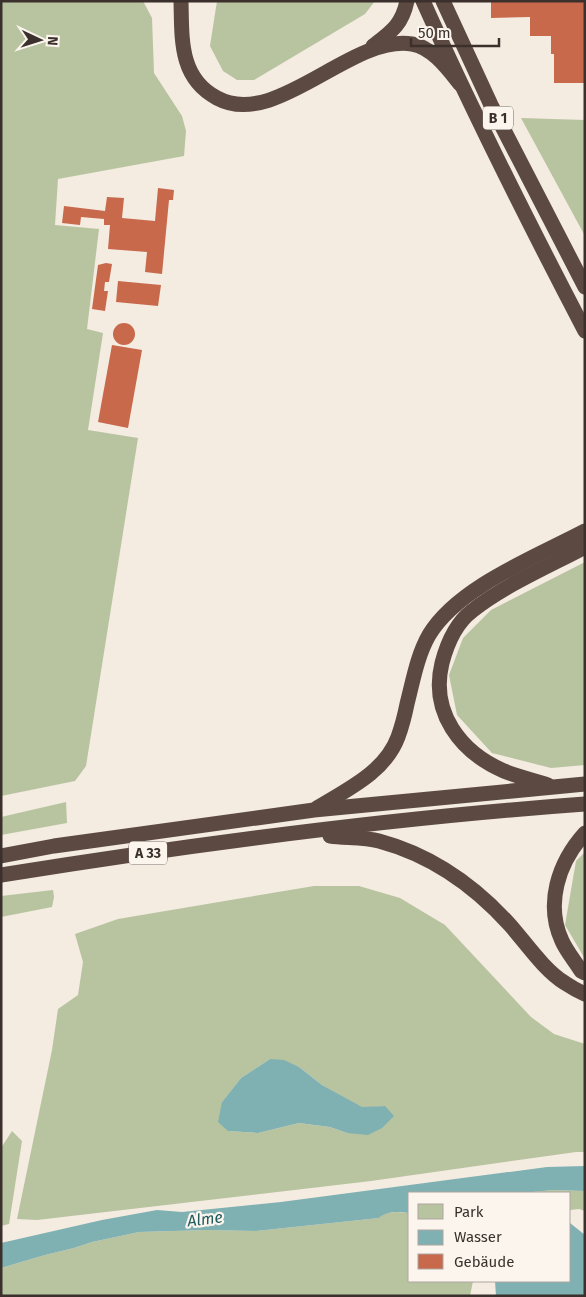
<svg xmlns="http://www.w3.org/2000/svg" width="586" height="1297" font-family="'Fira Sans',sans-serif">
	<rect width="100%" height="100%" fill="#f4ebe1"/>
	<g fill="#b8c4a0" fill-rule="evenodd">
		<path d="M1 1H143L152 18 154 73 182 116 186 131 184 156 58 179 55 225 99 229 87 329 103 333 88 430 138 438 86 766 75 781 1 796Z"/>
		<path d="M217 1H375L365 14 254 80H237L223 71 210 46Z"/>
		<path d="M521 118 585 120V236Z"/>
		<path d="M585 562V765L551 768 492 753 457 715 449 675 463 638 491 610Z"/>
		<path d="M66 802 67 823 1 835V817Z"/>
		<path d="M585 852V959L565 925 576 861Z"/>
		<path d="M314 886H359L400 898 445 925 531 1017 554 1034 585 1044V1152H576L371 1181 37 1220 17 1219 52 1050 58 1009 78 995 83 962 75 934 118 919ZM270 1059 299 1067 322 1085 362 1108 385 1106 347 1133 330 1127 299 1123 258 1133 228 1131 222 1102 241 1078Z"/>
		<path d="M53 890 54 897 52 907 1 917V896Z"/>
		<path d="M12 1131 22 1141 9 1224 1 1226V1148Z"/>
		<path d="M553 1190 585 1191V1211L579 1209 570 1210V1193H522Z"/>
		<path d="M396 1212 410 1213V1281H473L470 1296H1V1268L45 1255 74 1248 92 1242 139 1232 207 1230 256 1231 379 1218 384 1213Z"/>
	</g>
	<g fill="#7fb0b2">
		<path d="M270 1059 284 1060 299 1067 322 1085 362 1107 385 1106 394 1116 382 1128 368 1135 347 1133 330 1127 299 1123 258 1133 228 1131 218 1122 222 1102 241 1078Z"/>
		<path d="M585 1166V1191L553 1190 522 1193H410V1213C398 1212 388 1210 379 1218L256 1231 207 1230 139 1232 92 1242 74 1248 45 1255 1 1268V1243L102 1220 157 1210 182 1212 281 1202 547 1167Z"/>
		<path d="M570 1223 585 1235V1296H496L495 1281H570Z"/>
	</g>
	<g fill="#c8694b">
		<path d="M491 1H585V83H554V54H551V36H530V17L491 18Z"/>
		<path d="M158 188 174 190 173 200H169L162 274 145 272 147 252 108 249 110 225H104V219L81 217 80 225 62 223 64 206 105 211 107 197 124 198 122 218 155 221Z"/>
		<path d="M106 263 112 264 109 282H105L104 291H108L105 311 92 309 98 265Z"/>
		<path d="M118 281 161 285 158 306 116 302Z"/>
		<circle cx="124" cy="334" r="11"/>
		<path d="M112 345 142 350 128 428 98 422Z"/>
	</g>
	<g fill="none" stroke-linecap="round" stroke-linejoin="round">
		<g stroke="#5c4a42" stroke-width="15">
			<path d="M181 1C182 39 179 78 217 98 276 130 351 34 412 44 432 47 448 69 460 84"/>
			<path d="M423 1C473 113 528 222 585 331"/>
			<path d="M443 1 491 105 585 287"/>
			<path d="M373 46C391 32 402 25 407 1"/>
			<path d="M548 785C534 780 518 777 504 771 460 752 430 712 442 663 447 644 456 623 472 611 503 586 549 566 585 547"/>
			<path d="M317 808C348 789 385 772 398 737 402 726 405 714 407 704 413 681 417 656 429 635 458 587 536 557 585 531"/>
			<path d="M585 833C558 863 545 904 562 941 567 952 575 961 581 971L585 973"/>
			<path d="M330 836C345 838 364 837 379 841 431 855 474 885 510 925 526 943 544 970 565 983 571 987 578 991 585 994"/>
			<path d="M1 856 54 846 314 810 585 784"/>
			<path d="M1 875C194 844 390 818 585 804"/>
		</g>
	</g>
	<g text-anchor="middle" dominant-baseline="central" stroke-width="4.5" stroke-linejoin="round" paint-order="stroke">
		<g fill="#fbf5ee" stroke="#756b66" stroke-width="1">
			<rect x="483" y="106.5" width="30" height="23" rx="4"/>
			<rect x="129" y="841.5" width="38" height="23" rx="4"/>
		</g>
		<g font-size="14" font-weight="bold" fill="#3b302b">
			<text x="498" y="118">B 1</text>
			<text x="148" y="853">A 33</text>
		</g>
		<g font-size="16" font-style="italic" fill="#1f5a5e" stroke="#fbf5ee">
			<text transform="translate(205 1219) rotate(-7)">Alme</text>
		</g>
	</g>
	<rect width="586" height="1297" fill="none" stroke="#3b302b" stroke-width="5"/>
	<rect x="408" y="1192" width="162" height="90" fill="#fbf5ee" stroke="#aea6a0"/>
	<rect x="418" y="1204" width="25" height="15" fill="#b8c4a0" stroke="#aea6a0"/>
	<text x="454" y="1217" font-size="15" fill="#3b302b">Park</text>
	<rect x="418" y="1230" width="25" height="15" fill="#7fb0b2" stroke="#aea6a0"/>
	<text x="454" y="1242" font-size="15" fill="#3b302b">Wasser</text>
	<rect x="418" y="1254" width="25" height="15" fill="#c8694b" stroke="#aea6a0"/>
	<text x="454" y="1267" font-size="15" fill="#3b302b">Gebäude</text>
	<g transform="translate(40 40) rotate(94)" stroke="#fbf5ee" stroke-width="4" paint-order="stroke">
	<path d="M0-4L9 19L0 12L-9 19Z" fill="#3b302b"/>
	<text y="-8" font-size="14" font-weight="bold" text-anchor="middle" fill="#3b302b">N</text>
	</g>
	<path d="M411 38v8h88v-8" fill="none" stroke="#3b302b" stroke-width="2.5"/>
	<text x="418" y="38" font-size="15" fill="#3b302b" stroke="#fbf5ee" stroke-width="4" paint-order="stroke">50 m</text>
</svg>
